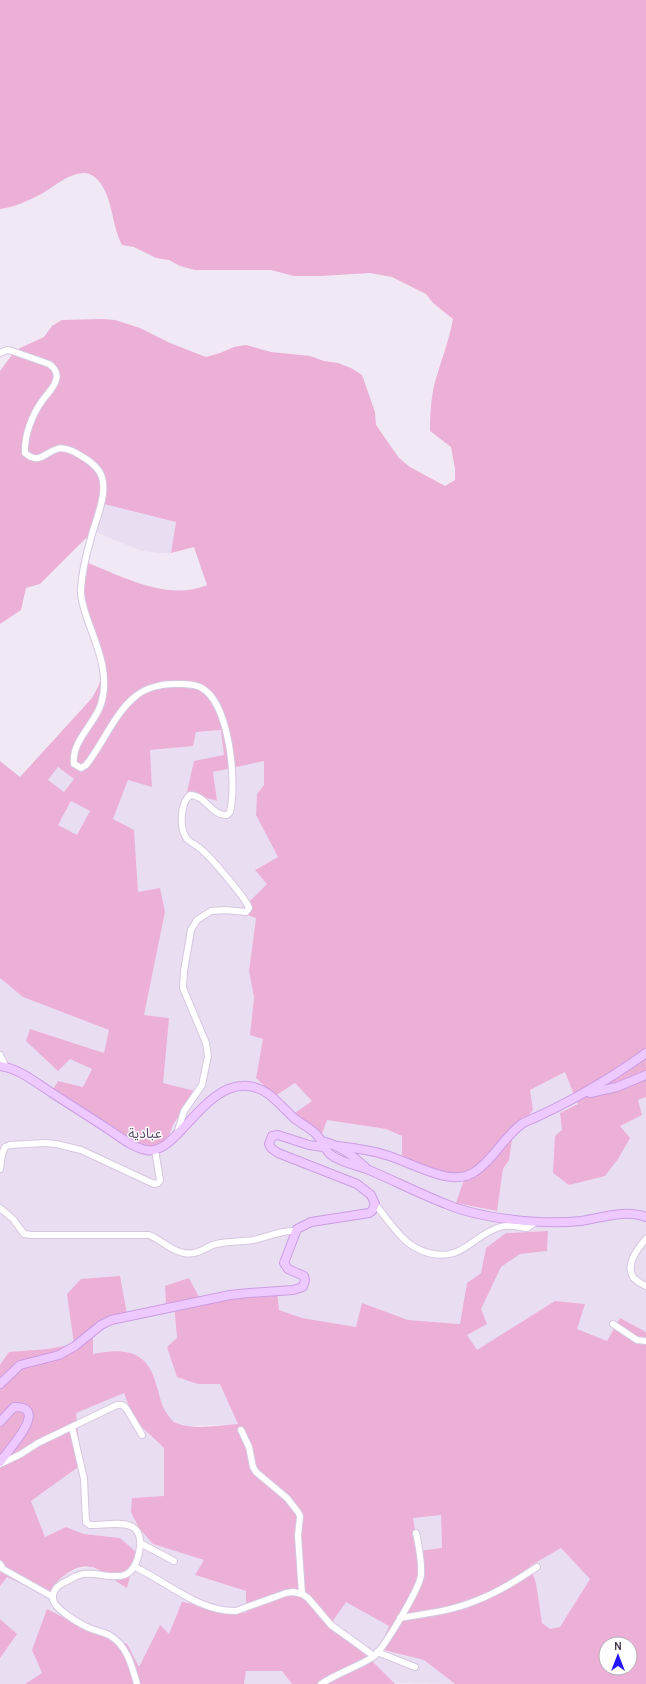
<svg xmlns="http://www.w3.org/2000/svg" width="646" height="1684" font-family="Karla,'Noto Sans Arabic',sans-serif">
	<rect width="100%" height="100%" fill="#f0e8f5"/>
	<g fill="#e9ddf1">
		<path d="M100 503 176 522 171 553H160L142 551 93 531Z"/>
		<path d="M222 730 225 755 188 791 216 801 213 772 264 761V785L257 794 256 814 278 857 255 869 267 884 240 912 256 917 249 971 254 997 250 1034 263 1039 256 1078 275 1096 295 1083 312 1101 290 1117 320 1139 327 1120 386 1129 402 1136 465 1180 456 1203 497 1211 503 1169 509 1160 513 1133 533 1110 530 1090 566 1072 578 1104 563 1130 569 1185 605 1176 618 1159 620 1126 638 1100 646 1097V1332L620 1318 607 1341 577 1329 555 1301 477 1351 467 1335 501 1267 520 1254 547 1251 548 1231 506 1233 486 1248 481 1273 467 1283 461 1324 408 1320 362 1303 357 1327 302 1318 279 1310 277 1290 174 1304 177 1338 198 1384 220 1383 239 1424 187 1426 172 1421 161 1404 156 1383 110 1351 93 1354V1329L74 1344 48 1349 0 1365V978L23 997 109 1030 104 1053 30 1029 70 1059 92 1068 83 1087 58 1081 172 1130 173 1125 195 1091 162 1083 169 1018 144 1015 165 912 138 892 134 830 113 819 128 780 152 786 150 750 193 746 196 732Z"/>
		<path d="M58 767 74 779 63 792 48 780Z"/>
		<path d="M71 801 90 811 77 835 58 825Z"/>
		<path d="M124 1393 134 1420 156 1442 164 1447V1497L133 1498 153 1544 204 1560 196 1576 246 1591V1613L169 1634 159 1626 139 1668 32 1650 42 1673 25 1684H0V1658L17 1634 0 1619V1586L7 1577 47 1596 54 1584 64 1575 78 1569 93 1567 126 1588 120 1538 84 1534 66 1527 45 1537 31 1501 81 1465 75 1413Z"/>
		<path d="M441 1515 442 1549 419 1552 413 1518Z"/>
		<path d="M561 1548 590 1579 560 1627 550 1629 544 1626 541 1620 536 1583 530 1566Z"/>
		<path d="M346 1601 390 1626 380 1649 424 1660 455 1684 393 1683 371 1660 330 1625Z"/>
		<path d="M246 1671H283L292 1684H244Z"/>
	</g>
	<g fill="#ecafd6" fill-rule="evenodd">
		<path d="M0 0H646V1097L638 1100 642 1115 620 1126 630 1138 618 1159 605 1176 569 1185 553 1173 555 1136 562 1130 560 1113 578 1104 565 1072 530 1090 533 1110 513 1133 509 1160 503 1169 497 1211 456 1203 464 1180 429 1171 402 1155V1136L386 1129 327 1120 320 1139 289 1117 312 1101 295 1083 275 1096 256 1078 263 1039 250 1035 254 997 249 971 256 918 239 912 267 884 255 870 278 857 256 815 257 794 264 785V761L213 772 217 801 187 792 194 761 224 755 221 730 196 732 193 746 150 750 152 787 128 780 113 819 134 830 138 892 160 888 165 912 144 1015 169 1018 163 1083 195 1091 173 1125 168 1138 161 1145 142 1149 51 1093 58 1081 83 1087 92 1069 70 1059 58 1071 26 1041 30 1029 104 1053 109 1030 23 997 0 978V761L20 777 92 698 99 685 102 672 83 609V561C122 576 167 602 207 585L194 547 171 553 176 522 100 503 93 531 40 584 26 588 21 610 0 624V371L11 356 20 348 44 337 52 326 62 320 103 319 115 320 140 328 170 343 206 357 220 353 234 347 246 345 271 352 310 356 324 361 338 363 351 368 362 375 375 412 376 425 399 458 410 467 445 486 455 480V469L451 447 430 431C430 415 431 398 435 382 441 361 449 341 453 319L433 303 426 294 392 277 370 273 321 276H294L271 270H195L180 266 169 260 156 258 134 247 122 245C112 226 113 201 101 184 97 178 91 173 84 173 69 173 55 186 43 193 30 200 15 207 0 209ZM58 767 74 779 64 792 48 780ZM71 801 90 811 77 835 58 825Z"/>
		<path d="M548 1231 547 1251 520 1254 501 1267 481 1309 487 1324 467 1335 477 1350 555 1301 585 1304 577 1329 607 1341 620 1318 646 1332V1684H455L424 1660 380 1649 389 1626 346 1602 330 1625 371 1660 395 1684H292L282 1671H246L244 1684H25L42 1673 32 1650 47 1609 90 1631 127 1644 139 1667 160 1625 169 1634 182 1602 246 1613V1591L195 1575 204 1560 153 1544 139 1528 131 1512 132 1498 164 1496V1448L134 1420 124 1393 76 1413 81 1465 31 1501 45 1537 66 1527 84 1534 120 1538 136 1552 127 1588C119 1584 99 1568 92 1567 73 1563 55 1581 47 1596L7 1577 0 1586V1365L9 1352 48 1349 74 1344 67 1294 81 1279 120 1276 127 1314 93 1329V1354C124 1348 147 1350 156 1384 160 1395 160 1403 166 1412 169 1416 171 1420 174 1422 193 1431 218 1425 238 1424L220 1384H198L177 1377 167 1347 177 1338 174 1304 166 1305 165 1286 189 1278 201 1301 277 1289 279 1310 302 1318 356 1327 362 1303 408 1320 460 1324 467 1283 481 1273 486 1248 506 1233ZM441 1515 442 1548 419 1551 413 1518ZM561 1548 590 1579 560 1627 550 1629 542 1623 536 1583 530 1566ZM606 1644H630V1668H606Z"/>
		<path d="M0 1619 17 1634 0 1658Z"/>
	</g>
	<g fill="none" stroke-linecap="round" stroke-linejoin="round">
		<g stroke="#d5c7e0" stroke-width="8">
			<g id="street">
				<path d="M0 353 7 350 12 351 49 364C55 368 58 374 56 380 54 388 47 394 42 401 32 415 24 436 25 453 39 465 44 453 57 449 68 445 93 462 99 471 111 489 95 520 91 538 86 555 82 572 81 589 80 600 85 611 88 621 98 648 110 676 101 704 95 724 71 741 74 764L81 768 86 765C103 744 115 712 136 696 145 688 161 684 173 684 181 684 192 683 200 687 230 701 237 784 230 812L227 815C211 816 206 795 190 795 180 804 179 828 187 839 191 843 198 846 202 850 212 859 245 897 249 908L246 912 225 910 211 911 197 920 191 930 184 971 183 988 206 1043 208 1056 202 1085 184 1111 177 1134"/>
				<path d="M0 1055 6 1067"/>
				<path d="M0 1169 2 1154 5 1147 10 1145 45 1143 56 1144 81 1150 154 1184 158 1183 160 1180 155 1150"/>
				<path d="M375 1204C384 1215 392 1227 402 1237 408 1244 419 1250 428 1253 463 1262 471 1236 500 1227 509 1224 518 1227 527 1228L536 1222"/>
				<path d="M0 1208 13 1219 24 1234 31 1235H149C162 1240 170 1251 184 1253 197 1256 205 1247 216 1244 228 1241 241 1242 253 1240 268 1237 280 1230 295 1231"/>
				<path d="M646 1239C638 1248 625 1264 633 1277 635 1280 642 1284 646 1286"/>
				<path d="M613 1324 637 1340 646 1341"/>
				<path d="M72 1427 84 1479 86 1522 90 1525C114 1525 147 1515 139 1553 131 1589 109 1572 83 1574 76 1575 68 1581 61 1584 56 1587 52 1593 53 1599 54 1609 80 1624 89 1628 96 1631 103 1632 109 1635 127 1645 132 1666 137 1684"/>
				<path d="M241 1430 249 1447 253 1467 256 1472 287 1498 298 1512 300 1516 298 1536 302 1594"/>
				<path d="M0 1464 21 1454 38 1443 117 1405H122L126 1408 142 1435"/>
				<path d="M140 1543 174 1561"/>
				<path d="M0 1564 3 1569 53 1597"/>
				<path d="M135 1567C167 1582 199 1612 236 1611L286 1593 293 1592 302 1594 308 1598 331 1625 374 1656"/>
				<path d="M400 1618C425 1614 451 1611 475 1601 497 1593 517 1580 537 1567"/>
				<path d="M377 1652 415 1667"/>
				<path d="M321 1684C338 1673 357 1667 373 1657 383 1650 420 1588 421 1575 422 1561 419 1547 416 1533"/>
			</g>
		</g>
		<g stroke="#cc9de4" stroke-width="10">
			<g id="secondary">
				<path d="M0 1066C20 1069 35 1082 52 1093 71 1105 91 1118 111 1131 121 1138 134 1148 146 1150 177 1157 202 1082 248 1086 269 1088 280 1106 295 1119 302 1124 310 1128 316 1134 322 1140 324 1149 331 1155 342 1163 356 1165 369 1170 395 1181 420 1194 446 1204 481 1219 543 1225 581 1221 602 1218 625 1209 646 1217"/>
				<path d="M590 1093 617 1087 646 1075"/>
				<path d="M321 1141C339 1145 351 1154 365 1167"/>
				<path d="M338 1146C354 1148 371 1150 386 1155 411 1162 449 1187 473 1173 493 1161 504 1136 523 1123 567 1104 607 1081 646 1053"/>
				<path d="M0 1384 20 1365 59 1355 75 1346 101 1325 111 1320 230 1295 249 1293 293 1290 303 1287 305 1280 304 1276 288 1269 284 1263 297 1229 311 1222 369 1213 372 1211 375 1204 371 1195 357 1184 278 1153 271 1148 269 1144 272 1136 278 1135 309 1145 323 1147"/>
				<path d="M0 1422 14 1407C51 1406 8 1450 0 1462"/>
			</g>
		</g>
		<use href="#street" stroke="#fff" stroke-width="6"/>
		<use href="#secondary" stroke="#edc9ff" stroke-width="8"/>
	</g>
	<g text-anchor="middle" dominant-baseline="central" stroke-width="3" stroke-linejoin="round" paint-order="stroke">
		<g font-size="14" fill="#5d4d6d" stroke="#fff">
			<text x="145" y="1133">عبادية</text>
		</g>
	</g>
	<g transform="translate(618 1656)"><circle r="19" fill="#ffffff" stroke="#b3afb6"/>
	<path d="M0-3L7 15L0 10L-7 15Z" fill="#2416ff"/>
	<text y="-6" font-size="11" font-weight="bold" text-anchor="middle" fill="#403649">N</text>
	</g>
</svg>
